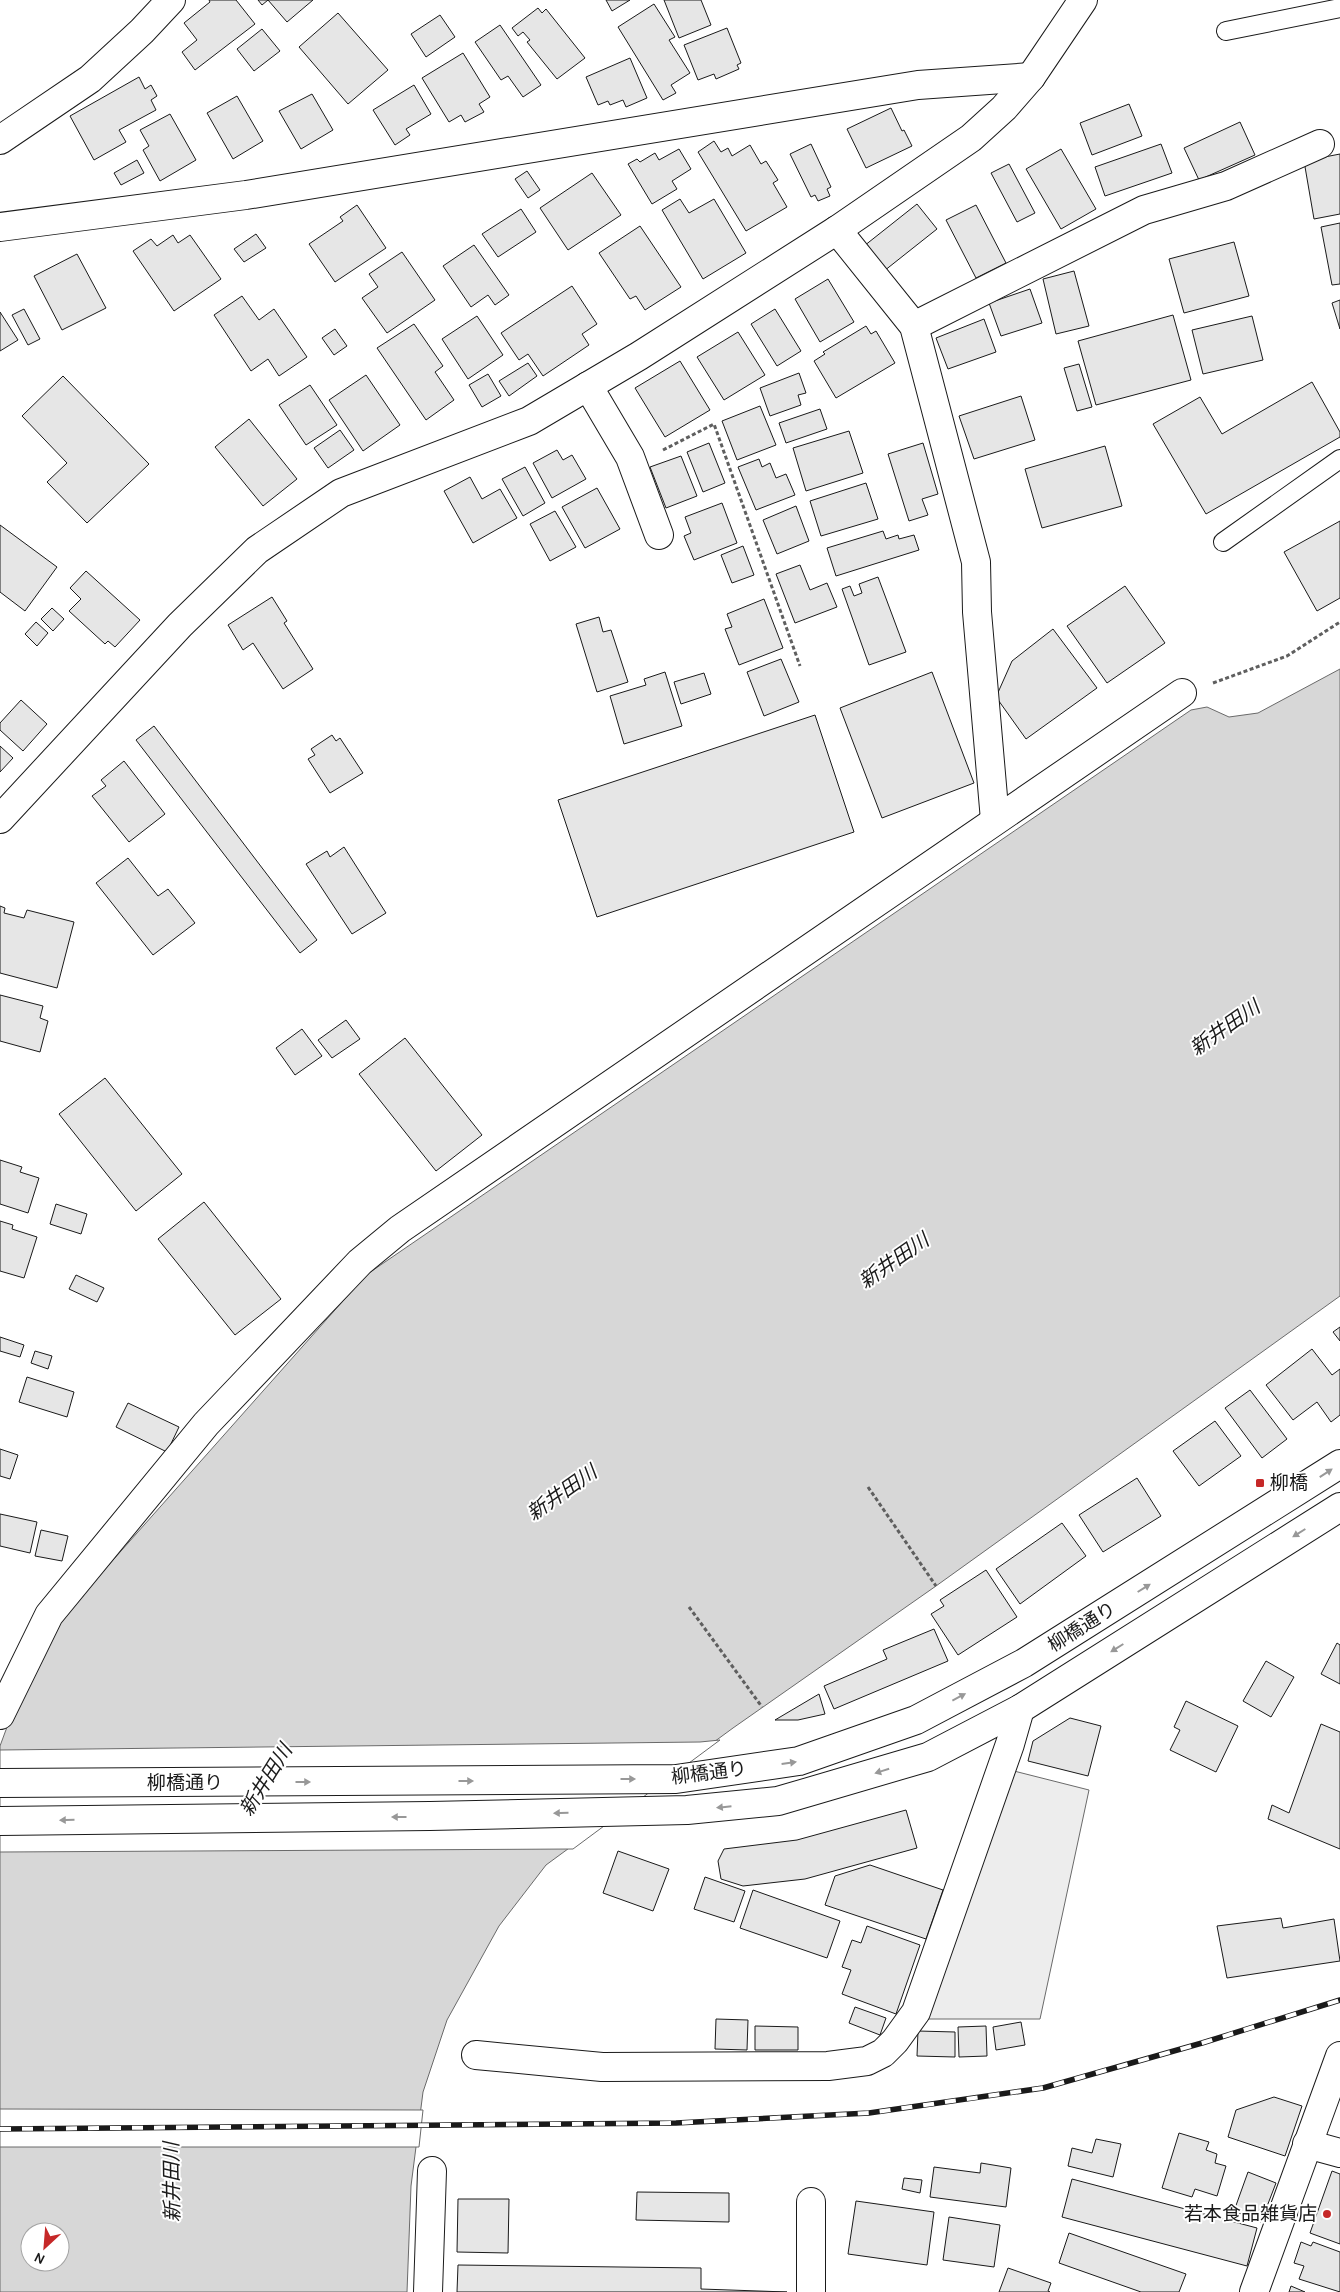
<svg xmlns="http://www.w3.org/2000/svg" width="1340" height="2292" font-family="Karla,'Noto Sans JP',sans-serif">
	<rect width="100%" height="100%" fill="#fff"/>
	<path fill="#ededed" stroke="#6a6a6a" d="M1010 1770 1089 1790 1040 2019H928Z"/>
	<path fill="#d7d7d7" stroke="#6a6a6a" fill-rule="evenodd" d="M1340 669V1296L936 1586 733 1728 546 1865 499 1926 447 2020 423 2092 411 2186 407 2292H0V1746L21 1689 58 1622 366 1275 1191 710 1207 707 1229 717 1258 713ZM30 2232H60V2262H30Z"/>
	<g fill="#fff" stroke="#6a6a6a">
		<path d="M720 1740 573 1849 0 1852V1750L700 1742Z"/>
		<path d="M0 2109 423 2110 419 2147H0Z"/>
	</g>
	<g fill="#e6e6e6" stroke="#1a1a1a">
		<path d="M209 0H236L255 24 195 70 182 52 197 40 184 23 210 2Z"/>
		<path d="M258 0H313L287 22 268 0 262 5Z"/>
		<path d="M606 0H630L612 11Z"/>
		<path d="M664 0H701L711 25 679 38Z"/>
		<path d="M654 4 675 37 669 40 690 73 671 85 676 93 663 100 618 27Z"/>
		<path d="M538 8 542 13 546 9 585 58 557 79 527 42 530 40 523 32 518 36 512 28Z"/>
		<path d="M338 13 388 70 348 104 299 47Z"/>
		<path d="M440 15 455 37 426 57 411 34Z"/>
		<path d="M500 25 541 85 523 97 508 76 501 80 475 42Z"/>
		<path d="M727 28 741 63 737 65 739 69 716 79 714 74 698 80 684 45Z"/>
		<path d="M262 29 280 51 254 71 237 49Z"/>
		<path d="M463 53 490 97 479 104 484 112 465 122 461 115 449 122 422 78Z"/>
		<path d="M630 58 647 98 626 107 623 100 610 105 608 101 598 105 586 77Z"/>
		<path d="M139 77 145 89 151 85 157 96 151 100 156 110 119 130 126 142 94 160 70 116Z"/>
		<path d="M414 85 431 114 406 129 410 135 395 145 373 110Z"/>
		<path d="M312 94 333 130 301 149 279 111Z"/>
		<path d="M237 96 263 141 233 159 207 113Z"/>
		<path d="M1129 104 1142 136 1092 155 1080 123Z"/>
		<path d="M891 108 902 131 904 130 912 146 866 168 847 129Z"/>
		<path d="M170 114 196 160 160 181 143 150 149 146 140 130Z"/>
		<path d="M1240 122 1255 155 1199 180 1184 148Z"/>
		<path d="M714 141 721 152 728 148 732 156 750 145 761 164 766 161 778 180 773 183 787 207 746 231 698 152Z"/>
		<path d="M811 144 831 187 827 189 830 196 818 201 815 195 811 197 790 154Z"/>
		<path d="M1161 144 1172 173 1105 196 1095 167Z"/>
		<path d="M679 149 691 169 672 181 677 189 652 204 628 164 637 159 640 162 655 153 659 160Z"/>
		<path d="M1061 149 1096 209 1061 229 1026 169Z"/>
		<path d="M1340 154V214L1314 219 1304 161Z"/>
		<path d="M137 160 144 173 121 185 114 173Z"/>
		<path d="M1009 164 1035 213 1017 222 991 173Z"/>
		<path d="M527 171 540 190 528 198 515 179Z"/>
		<path d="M592 173 621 215 568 250 540 208Z"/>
		<path d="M680 199 689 213 714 199 746 253 703 279 662 210Z"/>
		<path d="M917 204 937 229 884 271 864 246Z"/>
		<path d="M357 205 386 248 335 282 309 244 343 221 340 217Z"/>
		<path d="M976 205 1006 263 976 278 946 220Z"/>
		<path d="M521 209 536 232 498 257 482 234Z"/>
		<path d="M1340 223V284L1332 285 1321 227Z"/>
		<path d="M640 226 681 287 645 310 636 296 630 299 599 253Z"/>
		<path d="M256 234 266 248 244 262 234 249Z"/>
		<path d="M173 235 178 243 190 235 221 279 174 311 133 251 151 239 157 246Z"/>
		<path d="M1234 242 1249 296 1184 313 1169 259Z"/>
		<path d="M474 245 509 295 495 305 488 295 471 307 443 266Z"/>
		<path d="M402 252 435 300 387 333 362 298 378 287 369 274Z"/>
		<path d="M77 254 106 308 62 330 34 276Z"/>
		<path d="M1074 271 1089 326 1056 334 1043 279Z"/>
		<path d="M828 279 854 322 820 342 795 299Z"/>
		<path d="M572 286 597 324 582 334 589 345 543 376 528 354 519 360 501 333Z"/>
		<path d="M1030 289 1042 323 1001 336 989 303Z"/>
		<path d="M242 296 259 320 274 309 307 357 279 376 268 359 251 371 214 315Z"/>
		<path d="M1340 300V329L1332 303Z"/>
		<path d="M24 309 40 339 28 345 12 315Z"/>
		<path d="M775 309 801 351 777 366 751 324Z"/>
		<path d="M0 312 18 340 0 351Z"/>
		<path d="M1173 315 1191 380 1096 405 1078 341Z"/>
		<path d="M477 316 503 355 468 379 442 339Z"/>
		<path d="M1252 316 1263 360 1203 374 1192 330Z"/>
		<path d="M984 319 996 352 948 369 936 338Z"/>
		<path d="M414 324 443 366 435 372 454 400 426 420 377 348Z"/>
		<path d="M866 326 871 334 876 331 895 363 836 398 814 361 825 354 823 352Z"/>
		<path d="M335 329 347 346 334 355 322 338Z"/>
		<path d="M738 332 765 375 724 400 697 357Z"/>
		<path d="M680 361 710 410 665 437 635 388Z"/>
		<path d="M528 363 537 376 509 396 499 381Z"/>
		<path d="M1079 364 1092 407 1077 411 1064 368Z"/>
		<path d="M799 373 806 393 798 395 801 405 770 416 760 388Z"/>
		<path d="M488 374 501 396 482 407 469 385Z"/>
		<path d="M366 375 400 425 363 451 329 400Z"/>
		<path d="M63 376 149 464 87 523 47 482 67 463 22 416Z"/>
		<path d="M1312 382 1340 432V437L1206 514 1153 424 1200 397 1222 434Z"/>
		<path d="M310 385 337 425 306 445 279 405Z"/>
		<path d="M1021 396 1035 440 974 459 959 416Z"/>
		<path d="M760 406 776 445 737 460 722 421Z"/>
		<path d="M820 409 827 429 786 443 779 423Z"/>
		<path d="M249 419 297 479 263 506 215 447Z"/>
		<path d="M340 430 354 450 328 468 314 448Z"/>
		<path d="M849 431 863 473 806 491 793 448Z"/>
		<path d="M709 443 725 483 703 492 687 452Z"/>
		<path d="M923 443 938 494 922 499 928 515 909 521 888 454Z"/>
		<path d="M1105 446 1122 506 1042 528 1025 469Z"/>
		<path d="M557 450 563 460 572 455 586 479 552 498 533 463Z"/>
		<path d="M681 456 697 496 666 508 650 467Z"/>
		<path d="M759 459 762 467 770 463 776 478 786 474 795 495 756 510 738 467Z"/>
		<path d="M525 467 545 503 523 516 502 479Z"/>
		<path d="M470 477 482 499 500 489 517 518 473 543 444 491Z"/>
		<path d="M866 483 878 519 821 536 810 501Z"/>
		<path d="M597 488 620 529 585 548 562 507Z"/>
		<path d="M722 503 737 543 694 560 684 536 691 533 685 517Z"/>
		<path d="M796 506 809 541 777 554 763 520Z"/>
		<path d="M555 511 576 547 550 561 530 524Z"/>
		<path d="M1340 521V598L1317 611 1284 552Z"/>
		<path d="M0 525 57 567 25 611 0 592Z"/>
		<path d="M883 531 886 539 898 535 899 539 914 535 919 550 836 576 827 548Z"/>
		<path d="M743 546 754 575 732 583 721 555Z"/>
		<path d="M800 565 810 590 827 583 837 607 795 623 776 574Z"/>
		<path d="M86 571 140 620 115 647 108 641 105 644 69 611 81 599 70 588Z"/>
		<path d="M878 577 906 652 869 665 842 589 850 586 854 596 862 593 859 584Z"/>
		<path d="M1125 586 1165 643 1107 683 1067 626Z"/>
		<path d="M272 597 287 621 284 623 313 669 283 689 253 643 243 650 228 625Z"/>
		<path d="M764 599 783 648 739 665 725 629 732 627 727 614Z"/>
		<path d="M52 608 64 619 53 631 41 619Z"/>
		<path d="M599 617 603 632 611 630 628 682 597 692 576 624Z"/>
		<path d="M36 622 48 633 37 646 25 634Z"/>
		<path d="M1053 629 1097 688 1026 739 996 697 1012 661Z"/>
		<path d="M781 659 799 702 764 716 747 672Z"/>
		<path d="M665 672 682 726 624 744 610 696 646 685 644 679Z"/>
		<path d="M932 672 974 783 882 818 840 708Z"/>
		<path d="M704 673 711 694 681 704 674 682Z"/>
		<path d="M21 700 47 724 23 751 0 730V723Z"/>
		<path d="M815 715 854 832 597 917 558 800Z"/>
		<path d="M154 726 317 940 300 953 136 740Z"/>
		<path d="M332 735 336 741 340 738 363 773 330 793 308 759 315 755 311 749Z"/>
		<path d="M0 746 13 758 0 772Z"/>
		<path d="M124 761 165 814 129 842 92 796 106 786 101 780Z"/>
		<path d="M344 847 386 913 352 934 306 864 327 851 330 857Z"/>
		<path d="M128 858 158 896 168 889 195 923 153 955 96 883Z"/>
		<path d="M0 906 5 908 4 913 24 918 27 910 74 922 57 988 0 973Z"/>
		<path d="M0 995 43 1006 40 1018 48 1021 40 1052 0 1041Z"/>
		<path d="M346 1020 360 1039 332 1058 318 1040Z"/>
		<path d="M302 1029 322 1056 295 1075 276 1048Z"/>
		<path d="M405 1038 482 1135 436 1171 359 1074Z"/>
		<path d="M105 1078 182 1174 136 1211 59 1114Z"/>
		<path d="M0 1160 22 1167 20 1172 39 1178 28 1213 0 1204Z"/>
		<path d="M204 1202 281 1299 235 1335 158 1239Z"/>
		<path d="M56 1204 87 1214 81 1234 50 1224Z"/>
		<path d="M0 1221 13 1225 12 1229 37 1237 24 1278 0 1271Z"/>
		<path d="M76 1275 104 1288 97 1302 69 1289Z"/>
		<path d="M1340 1327V1341L1333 1332Z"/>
		<path d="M0 1337 24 1345 20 1357 0 1351Z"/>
		<path d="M1312 1349 1332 1375 1340 1369V1415L1331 1422 1317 1402 1293 1420 1266 1385Z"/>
		<path d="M35 1351 52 1356 48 1369 31 1363Z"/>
		<path d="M27 1377 74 1392 67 1417 19 1402Z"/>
		<path d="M1250 1390 1287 1439 1262 1458 1225 1408Z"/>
		<path d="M128 1403 179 1427 167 1452 116 1427Z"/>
		<path d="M1215 1421 1241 1456 1199 1486 1173 1451Z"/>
		<path d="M0 1449 18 1455 10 1479 0 1476Z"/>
		<path d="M1137 1478 1161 1516 1103 1552 1079 1515Z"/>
		<path d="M0 1514 37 1522 30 1553 0 1546Z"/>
		<path d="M1062 1523 1086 1556 1020 1604 996 1569Z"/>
		<path d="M41 1530 68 1536 62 1561 35 1556Z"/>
		<path d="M986 1570 1017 1617 958 1655 931 1614 944 1606 940 1600Z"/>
		<path d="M934 1629 948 1661 834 1709 824 1686 887 1659 883 1650Z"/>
		<path d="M1337 1643 1340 1645V1684L1321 1674Z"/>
		<path d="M1266 1661 1294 1677 1271 1717 1243 1701Z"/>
		<path d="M819 1694 825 1714 798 1720H775Z"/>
		<path d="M1186 1701 1238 1726 1216 1772 1170 1750 1180 1730 1174 1727Z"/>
		<path d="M1070 1718 1101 1726 1088 1776 1028 1761 1033 1741Z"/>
		<path d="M1321 1724 1340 1732V1849L1268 1819 1272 1805 1289 1813Z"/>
		<path d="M906 1810 917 1848 805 1879 743 1886 721 1879 718 1861 724 1849 797 1840Z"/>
		<path d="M618 1851 669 1869 653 1911 603 1893Z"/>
		<path d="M870 1865 943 1890 926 1939 825 1905 835 1876Z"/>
		<path d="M705 1877 745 1891 734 1922 694 1909Z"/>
		<path d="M753 1890 840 1921 827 1958 740 1928Z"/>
		<path d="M1281 1918 1283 1928 1334 1919 1340 1961 1227 1978 1217 1926Z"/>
		<path d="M867 1926 920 1945 896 2014 842 1994 851 1970 842 1967 852 1940 861 1943Z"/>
		<path d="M855 2007 886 2018 880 2035 849 2023Z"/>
		<path d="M716 2019 748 2020 747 2050 715 2049Z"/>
		<path d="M1021 2022 1025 2045 996 2050 993 2027Z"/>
		<path d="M755 2026 798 2027V2050H755Z"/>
		<path d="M986 2026 987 2056 959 2057 958 2027Z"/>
		<path d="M918 2031 955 2032V2057L917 2056Z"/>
		<path d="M1274 2097 1302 2106 1285 2156 1228 2137 1236 2110Z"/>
		<path d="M1179 2133 1209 2142 1206 2150 1217 2154 1215 2163 1226 2166 1217 2196 1195 2189 1192 2197 1162 2188Z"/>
		<path d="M1096 2139 1121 2144 1113 2177 1068 2166 1072 2148 1092 2153Z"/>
		<path d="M981 2163 1011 2168 1006 2207 930 2197 934 2167 980 2173Z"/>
		<path d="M1332 2171 1340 2174V2244L1310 2233Z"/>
		<path d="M1248 2172 1276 2183 1261 2222 1234 2211Z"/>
		<path d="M904 2178 922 2180 920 2193 902 2189Z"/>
		<path d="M1072 2179 1257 2228 1247 2266 1062 2217Z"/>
		<path d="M637 2192 729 2193V2222L636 2220Z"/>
		<path d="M458 2199H509L508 2253 457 2252Z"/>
		<path d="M856 2201 934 2212 927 2265 848 2254Z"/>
		<path d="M949 2217 1000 2225 994 2267 943 2260Z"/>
		<path d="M1069 2233 1186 2274 1179 2292H1141L1059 2263Z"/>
		<path d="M1301 2242 1311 2246 1313 2242 1340 2252V2292L1299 2279 1304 2266 1294 2263Z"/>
		<path d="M458 2265 701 2268V2289L787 2292H457Z"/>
		<path d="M1008 2268 1051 2283 1048 2291 1050 2292H999Z"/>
		<path d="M1291 2286 1305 2292H1289Z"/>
	</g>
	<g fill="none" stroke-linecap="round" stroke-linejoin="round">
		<g stroke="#1a1a1a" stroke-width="20">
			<g id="lane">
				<path d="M1226 31 1340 8"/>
				<path d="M1223 542 1340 459"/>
			</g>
		</g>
		<g stroke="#1a1a1a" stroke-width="30">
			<g id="street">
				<path d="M0 140 90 79 142 31 171 0"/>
				<path d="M0 227 246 195 918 85 1031 77"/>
				<path d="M837 230 914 326 976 562 977 612 995 820"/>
				<path d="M914 326 1144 210 1226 186 1320 144"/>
				<path d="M588 386 630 457 659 535"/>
				<path d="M0 1715 49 1615 206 1424 360 1262 400 1229 1182 693"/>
				<path d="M476 2055 602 2067 828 2066 867 2061 883 2053 895 2041 916 2012 1010 1744 1020 1709"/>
				<path d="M1307 2144 1340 2153"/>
				<path d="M811 2202V2292"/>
				<path d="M428 2292 432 2171"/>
				<path d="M1254 2292 1340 2056"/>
			</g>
		</g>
		<g stroke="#1a1a1a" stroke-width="30">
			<g id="secondary">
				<path d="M0 819 180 625 257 550 341 493 529 421 639 356 837 230 971 138 1004 108 1031 77 1083 0"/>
				<path d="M0 1783 676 1779 799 1761 916 1720 1024 1663 1340 1464"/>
				<path d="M0 1821 430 1816 687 1810 778 1801 928 1757 1020 1709 1340 1507"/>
			</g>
		</g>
		<g stroke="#5f5f5f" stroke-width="3" stroke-dasharray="4 2.5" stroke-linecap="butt">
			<path d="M663 450 714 424 800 666"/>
			<path d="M1213 683 1287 656 1340 622"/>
			<path d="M868 1487 936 1586"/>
			<path d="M689 1607 762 1707"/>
		</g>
		<use href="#lane" stroke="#fff" stroke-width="18"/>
		<use href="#street" stroke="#fff" stroke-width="28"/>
		<use href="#secondary" stroke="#fff" stroke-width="28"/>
		<g stroke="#1a1a1a" stroke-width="5.5">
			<path id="rail" d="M0 2129 676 2123 869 2113 1043 2088 1202 2043 1340 2000"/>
		</g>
		<use href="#rail" stroke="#fff" stroke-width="4" stroke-dasharray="11" stroke-linecap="butt"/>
	</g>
	<defs><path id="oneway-solid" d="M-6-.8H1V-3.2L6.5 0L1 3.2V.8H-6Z" transform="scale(1.25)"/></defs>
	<g fill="#989898">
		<use href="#oneway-solid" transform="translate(1326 1473) rotate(-33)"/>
		<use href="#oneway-solid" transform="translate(1299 1533) rotate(148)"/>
		<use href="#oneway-solid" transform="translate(1144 1588) rotate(-32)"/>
		<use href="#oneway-solid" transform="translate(1117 1648) rotate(148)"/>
		<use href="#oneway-solid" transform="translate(959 1697) rotate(-28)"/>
		<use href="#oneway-solid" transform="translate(789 1763) rotate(-8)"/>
		<use href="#oneway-solid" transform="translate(882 1771) rotate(163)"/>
		<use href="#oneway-solid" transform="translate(628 1779)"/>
		<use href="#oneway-solid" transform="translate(466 1781)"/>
		<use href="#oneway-solid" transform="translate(303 1782)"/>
		<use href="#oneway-solid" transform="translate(724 1807) rotate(174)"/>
		<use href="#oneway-solid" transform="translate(561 1813) rotate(179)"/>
		<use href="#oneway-solid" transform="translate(399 1817) rotate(180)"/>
		<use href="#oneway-solid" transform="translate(67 1820) rotate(179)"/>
	</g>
	<g fill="#c62828" stroke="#fff" stroke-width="2">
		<rect x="1255" y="1478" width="10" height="10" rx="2.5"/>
		<circle cx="1327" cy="2214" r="5"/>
	</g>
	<g text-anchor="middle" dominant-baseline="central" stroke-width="4" stroke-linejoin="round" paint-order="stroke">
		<g font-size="19" fill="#1a1a1a" stroke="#fff" text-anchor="start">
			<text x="1270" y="1483">柳橋</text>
			<text x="1317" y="2214" text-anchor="end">若本食品雑貨店</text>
		</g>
		<g font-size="19" fill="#1a1a1a" stroke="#fff">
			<text transform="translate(1082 1627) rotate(-32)">柳橋通り</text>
			<text transform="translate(709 1773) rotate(-7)">柳橋通り</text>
			<text x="185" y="1783">柳橋通り</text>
		</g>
		<g font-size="20" font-style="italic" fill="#1a1a1a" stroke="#fff">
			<text transform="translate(1225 1028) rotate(-35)">新井田川</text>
			<text transform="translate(894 1261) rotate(-35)">新井田川</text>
			<text transform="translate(562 1493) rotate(-35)">新井田川</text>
			<text transform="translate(266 1780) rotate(-58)">新井田川</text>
			<text transform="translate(172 2182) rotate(-91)">新井田川</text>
		</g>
	</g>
	<g transform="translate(45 2247) rotate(206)"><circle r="24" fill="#ffffff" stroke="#a3a3a3"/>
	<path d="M0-4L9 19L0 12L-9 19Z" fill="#c62828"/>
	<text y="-8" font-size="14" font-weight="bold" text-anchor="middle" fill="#1a1a1a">N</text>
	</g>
</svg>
